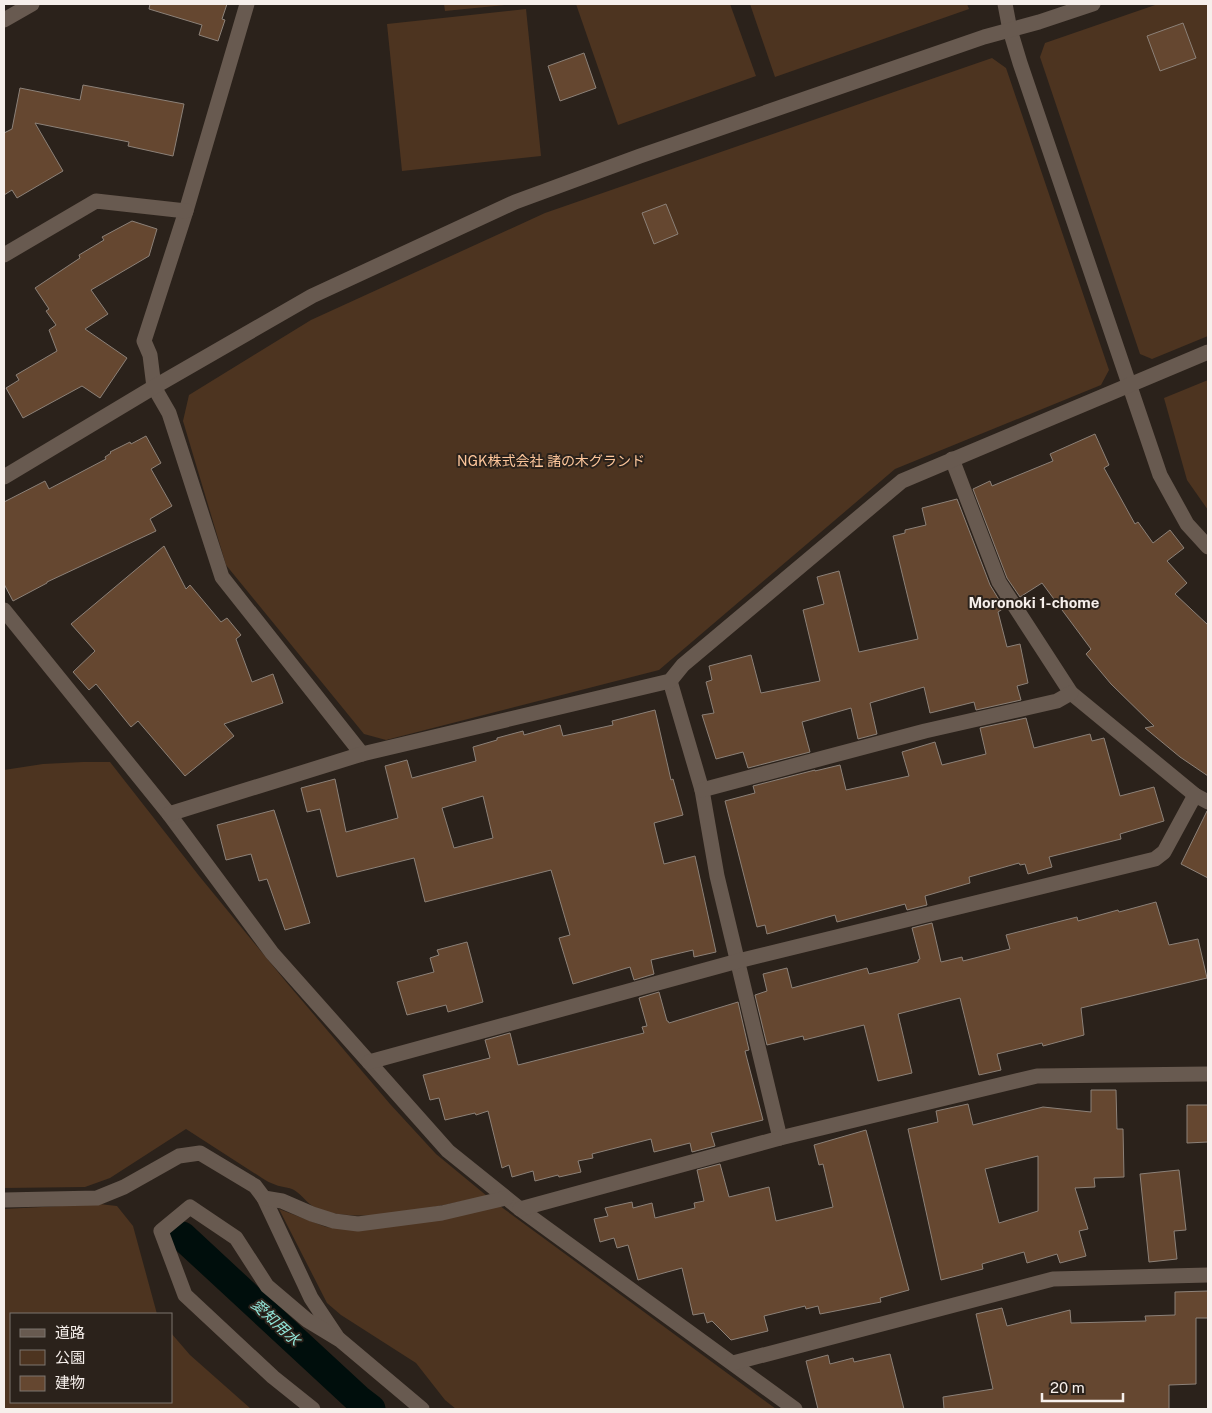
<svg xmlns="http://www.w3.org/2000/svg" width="1212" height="1413" font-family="'Public Sans','Noto Sans JP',sans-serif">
	<rect width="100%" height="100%" fill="#2b221b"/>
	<g fill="#4d3420">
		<path d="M444 4H515L445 11Z"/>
		<path d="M576 4H730L756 76 618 125Z"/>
		<path d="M750 4H967L969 9 775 77Z"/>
		<path d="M1158 4H1208V336L1152 359 1140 354 1040 57 1045 43Z"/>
		<path d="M526 9 541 156 402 171 387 24Z"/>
		<path d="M992 58 1006 68 1109 370 1101 385 895 469 659 670 386 740 364 734 226 565 183 421 189 395 311 320 545 213Z"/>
		<path d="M1208 380V510L1187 480 1164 398Z"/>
		<path d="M83 762H110L200 877 287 983 390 1104 436 1154 487 1196C440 1205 359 1228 314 1207 307 1203 301 1194 294 1190 289 1187 281 1187 276 1185 271 1183 266 1181 262 1178L186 1129 110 1178 85 1187 4 1188V770L43 764Z"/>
		<path d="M99 1204 117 1206 133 1226 157 1314H11V1402H171V1333L190 1355 251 1409H4V1209Z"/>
		<path d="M500 1206 776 1409H456L445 1400 416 1363 341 1315 327 1303 279 1209 326 1227 348 1229Z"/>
	</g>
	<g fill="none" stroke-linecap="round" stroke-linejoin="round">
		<path stroke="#000e0c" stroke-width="29" d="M182 1236 358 1399 371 1409"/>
	</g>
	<g fill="#654730" stroke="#8c8178" fill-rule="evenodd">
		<path d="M150 4H227L222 19 225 20 218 41 199 35 202 25 149 9Z"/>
		<path d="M1183 23 1196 58 1160 71 1147 36Z"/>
		<path d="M584 53 596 88 560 101 548 66Z"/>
		<path d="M83 85 184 104 173 156 128 146 129 142 35 123 63 171 17 198 12 190 4 195V133L12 129 20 88 80 100Z"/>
		<path d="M666 204 678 234 654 244 642 213Z"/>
		<path d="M132 221 157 229 149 256 91 290 108 314 85 329 127 358 100 398 82 386 23 418 6 388 19 380 16 375 57 351 49 330 56 325 46 311 49 309 35 288 80 258 79 255 104 240 102 237Z"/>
		<path d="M1095 434 1109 465 1104 468 1135 524 1138 522 1153 543 1170 530 1184 548 1167 561 1187 583 1175 594 1208 625V776L1180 757 1145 728 1154 726 1111 684 1086 654 1091 649 1042 583 1020 597 1007 578 973 489 990 481 992 486 1053 461 1050 454Z"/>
		<path d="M146 436 161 463 151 469 172 506 150 519 156 531 47 582V583L13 601 4 584V502L45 481 49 489 106 459 105 457 111 453 110 452 130 442 131 444Z"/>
		<path d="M957 499 990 585 1004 608 998 612 1007 647 1020 644 1028 683 1017 686 1021 700 976 710 974 702 930 713 924 687 870 703 877 734 858 739 851 708 802 722 810 752 748 768 743 752 716 759 702 715 714 713 706 682 712 680 709 666 751 655 761 693 820 681 803 610 824 604 817 577 839 571 859 652 918 639 893 536 905 533V530L926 525 922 508Z"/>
		<path d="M164 546 186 589 190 585 221 622 227 618 241 635 236 639 252 682 273 674 283 703 224 724 234 736 185 776 138 721 131 727 96 684 89 690 73 672 95 651 71 624Z"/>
		<path d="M655 710 671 780 673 779 683 815 654 823 664 864 695 856 716 952 694 957 693 950 651 960 654 974 634 980 630 967 573 984 559 938 570 935 551 870 425 902 414 858 337 877 320 809 307 812 301 788 335 779 346 832 398 818 385 766 407 760 412 778 476 761 473 747 497 740V738L523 731 524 735 560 725 563 736 613 725 612 721ZM483 796 493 838 454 848 442 808Z"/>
		<path d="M1026 718 1034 748 1090 734 1092 741 1104 738 1120 796 1154 787 1164 821 1120 834 1121 839 1049 857 1052 867 1028 874 1025 864 1020 865 1019 863 969 877 970 883 925 896 927 905 907 910 905 904 837 922 835 915 767 934 765 925 757 927 725 801 755 793 753 786 815 770V771L840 765 846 790 909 776 902 752 935 742 942 765 986 754 980 728Z"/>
		<path d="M274 810 310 923 285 930 267 879 259 881 251 854 226 860 217 825Z"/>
		<path d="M1207 811H1208V878L1181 864Z"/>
		<path d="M1156 902 1169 945 1198 939 1207 978 1081 1008 1084 1035 1043 1046 1042 1043 997 1054 1001 1070 979 1075 960 998 898 1014 912 1073 878 1081 864 1025 804 1040 803 1036 767 1045 755 995 767 991 763 974 787 968 792 988 867 968 869 974 918 962V960L920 959 912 928 932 923 941 962 962 957 963 961 1010 949 1006 935 1077 917 1078 921 1118 910 1119 912Z"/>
		<path d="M467 942 483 1002 448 1012 446 1005 407 1015 397 982 434 972 430 958 439 955 437 950Z"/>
		<path d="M659 992 667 1021H668L669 1023 738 1002 749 1050 745 1051 763 1120 711 1133 715 1146 692 1152 690 1143 654 1152 651 1139 592 1154 593 1158 578 1161 581 1172 559 1177 558 1175 535 1181 533 1171 512 1177 509 1165 502 1168 488 1111 476 1115 475 1113 445 1120 439 1098 430 1100 423 1075 490 1058 485 1040 510 1033 518 1065 644 1033 642 1027 647 1026 639 998Z"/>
		<path d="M1091 1090H1116L1117 1129H1123L1124 1177 1094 1178 1095 1187 1075 1188 1088 1229 1079 1231 1086 1256 1060 1263 1057 1254 1027 1263 1024 1252 982 1264 983 1269 941 1280 908 1129 938 1122 936 1111 968 1104 973 1125 1043 1107 1091 1112ZM1038 1156V1211L999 1223 985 1169Z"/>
		<path d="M1187 1105H1208V1142L1187 1143Z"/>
		<path d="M866 1130 909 1290 880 1298 881 1302 820 1314 818 1306 806 1309 805 1306 764 1316 768 1331 731 1340 712 1321 707 1323 704 1313 693 1315 682 1268 638 1280 628 1245 617 1248 614 1238 600 1242 594 1219 608 1216 605 1208 632 1202 633 1208 652 1203 655 1218 695 1208 694 1203 704 1201 697 1170 720 1164 729 1197 769 1187 776 1221 833 1207 823 1164 819 1165 814 1145Z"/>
		<path d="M1179 1170 1186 1230 1174 1231 1177 1259 1149 1262 1140 1174Z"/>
		<path d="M1208 1291V1318H1196V1384L1169 1385V1409H944L943 1397 993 1389 976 1314 1002 1308 1007 1326 1070 1310 1071 1323 1146 1321 1145 1316 1175 1315V1292Z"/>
		<path d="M890 1354 904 1409H818L806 1361 828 1355 830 1364 853 1358 854 1362Z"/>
	</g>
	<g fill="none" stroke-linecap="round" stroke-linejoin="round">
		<g stroke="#685a50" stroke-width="15">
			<path d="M247 4 186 211 144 341 150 355 154 387 169 413 222 577 362 754"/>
			<path d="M1005 4 1010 30 1020 63 1160 475 1187 524 1208 547"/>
			<path d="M4 20 32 4"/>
			<path d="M4 255 96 201 186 211"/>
			<path d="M952 459 999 582 1071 693 1195 795 1208 802"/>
			<path d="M4 477 154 387 312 296 515 202 640 156 984 37 1039 22 1093 4"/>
			<path d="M4 610 169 814 272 953 448 1151 520 1209 795 1409"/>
			<path d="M670 681 702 790 717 876 780 1138"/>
			<path d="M702 790 925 731 1057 701 1071 693"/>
			<path d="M169 814 362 754 670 681 683 665 902 481 1208 352"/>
			<path d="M369 1062 738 961 1155 859 1164 852 1195 795"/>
			<path d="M264 1198 311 1298 337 1337"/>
			<path d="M4 1200 97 1198 124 1187 179 1156 200 1153 255 1186 264 1198 282 1201 312 1214 334 1221 358 1224 442 1213 506 1198"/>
			<path d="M520 1209 780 1138 1037 1076 1208 1074"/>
			<path d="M733 1363 1053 1279 1208 1275"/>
			<path d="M313 1409 273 1377 185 1295 161 1231 190 1207 236 1238 267 1286 307 1320 340 1340 422 1409"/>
		</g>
	</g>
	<g text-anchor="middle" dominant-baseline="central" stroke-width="4" stroke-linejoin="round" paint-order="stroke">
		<g font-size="14" fill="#fdc69b" stroke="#2b221b">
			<text x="551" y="461">NGK株式会社 諸の木グランド</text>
		</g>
		<g font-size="15" font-weight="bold" fill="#f6efeb" stroke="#2b221b">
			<text x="1034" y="602">Moronoki 1-chome</text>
		</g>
		<g font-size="15" font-style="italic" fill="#92e6d9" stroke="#2b221b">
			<text transform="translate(276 1322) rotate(43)">愛知用水</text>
		</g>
	</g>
	<rect width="1212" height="1413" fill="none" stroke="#f6efeb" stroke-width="10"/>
	<rect x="10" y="1313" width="162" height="90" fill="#2b221b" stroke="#7c746e"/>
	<rect x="20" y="1329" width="25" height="8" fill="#685a50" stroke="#7c746e"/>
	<text x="55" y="1338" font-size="15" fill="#f6efeb">道路</text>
	<rect x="20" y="1350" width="25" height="15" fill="#4d3420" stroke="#7c746e"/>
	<text x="55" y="1363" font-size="15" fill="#f6efeb">公園</text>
	<rect x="20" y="1376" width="25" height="15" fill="#654730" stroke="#7c746e"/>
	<text x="55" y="1388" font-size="15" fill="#f6efeb">建物</text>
	<path d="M1042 1393v8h81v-8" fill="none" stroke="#f6efeb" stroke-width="2.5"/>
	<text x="1050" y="1393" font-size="15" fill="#f6efeb" stroke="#2b221b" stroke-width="4" paint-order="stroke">20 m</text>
</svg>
